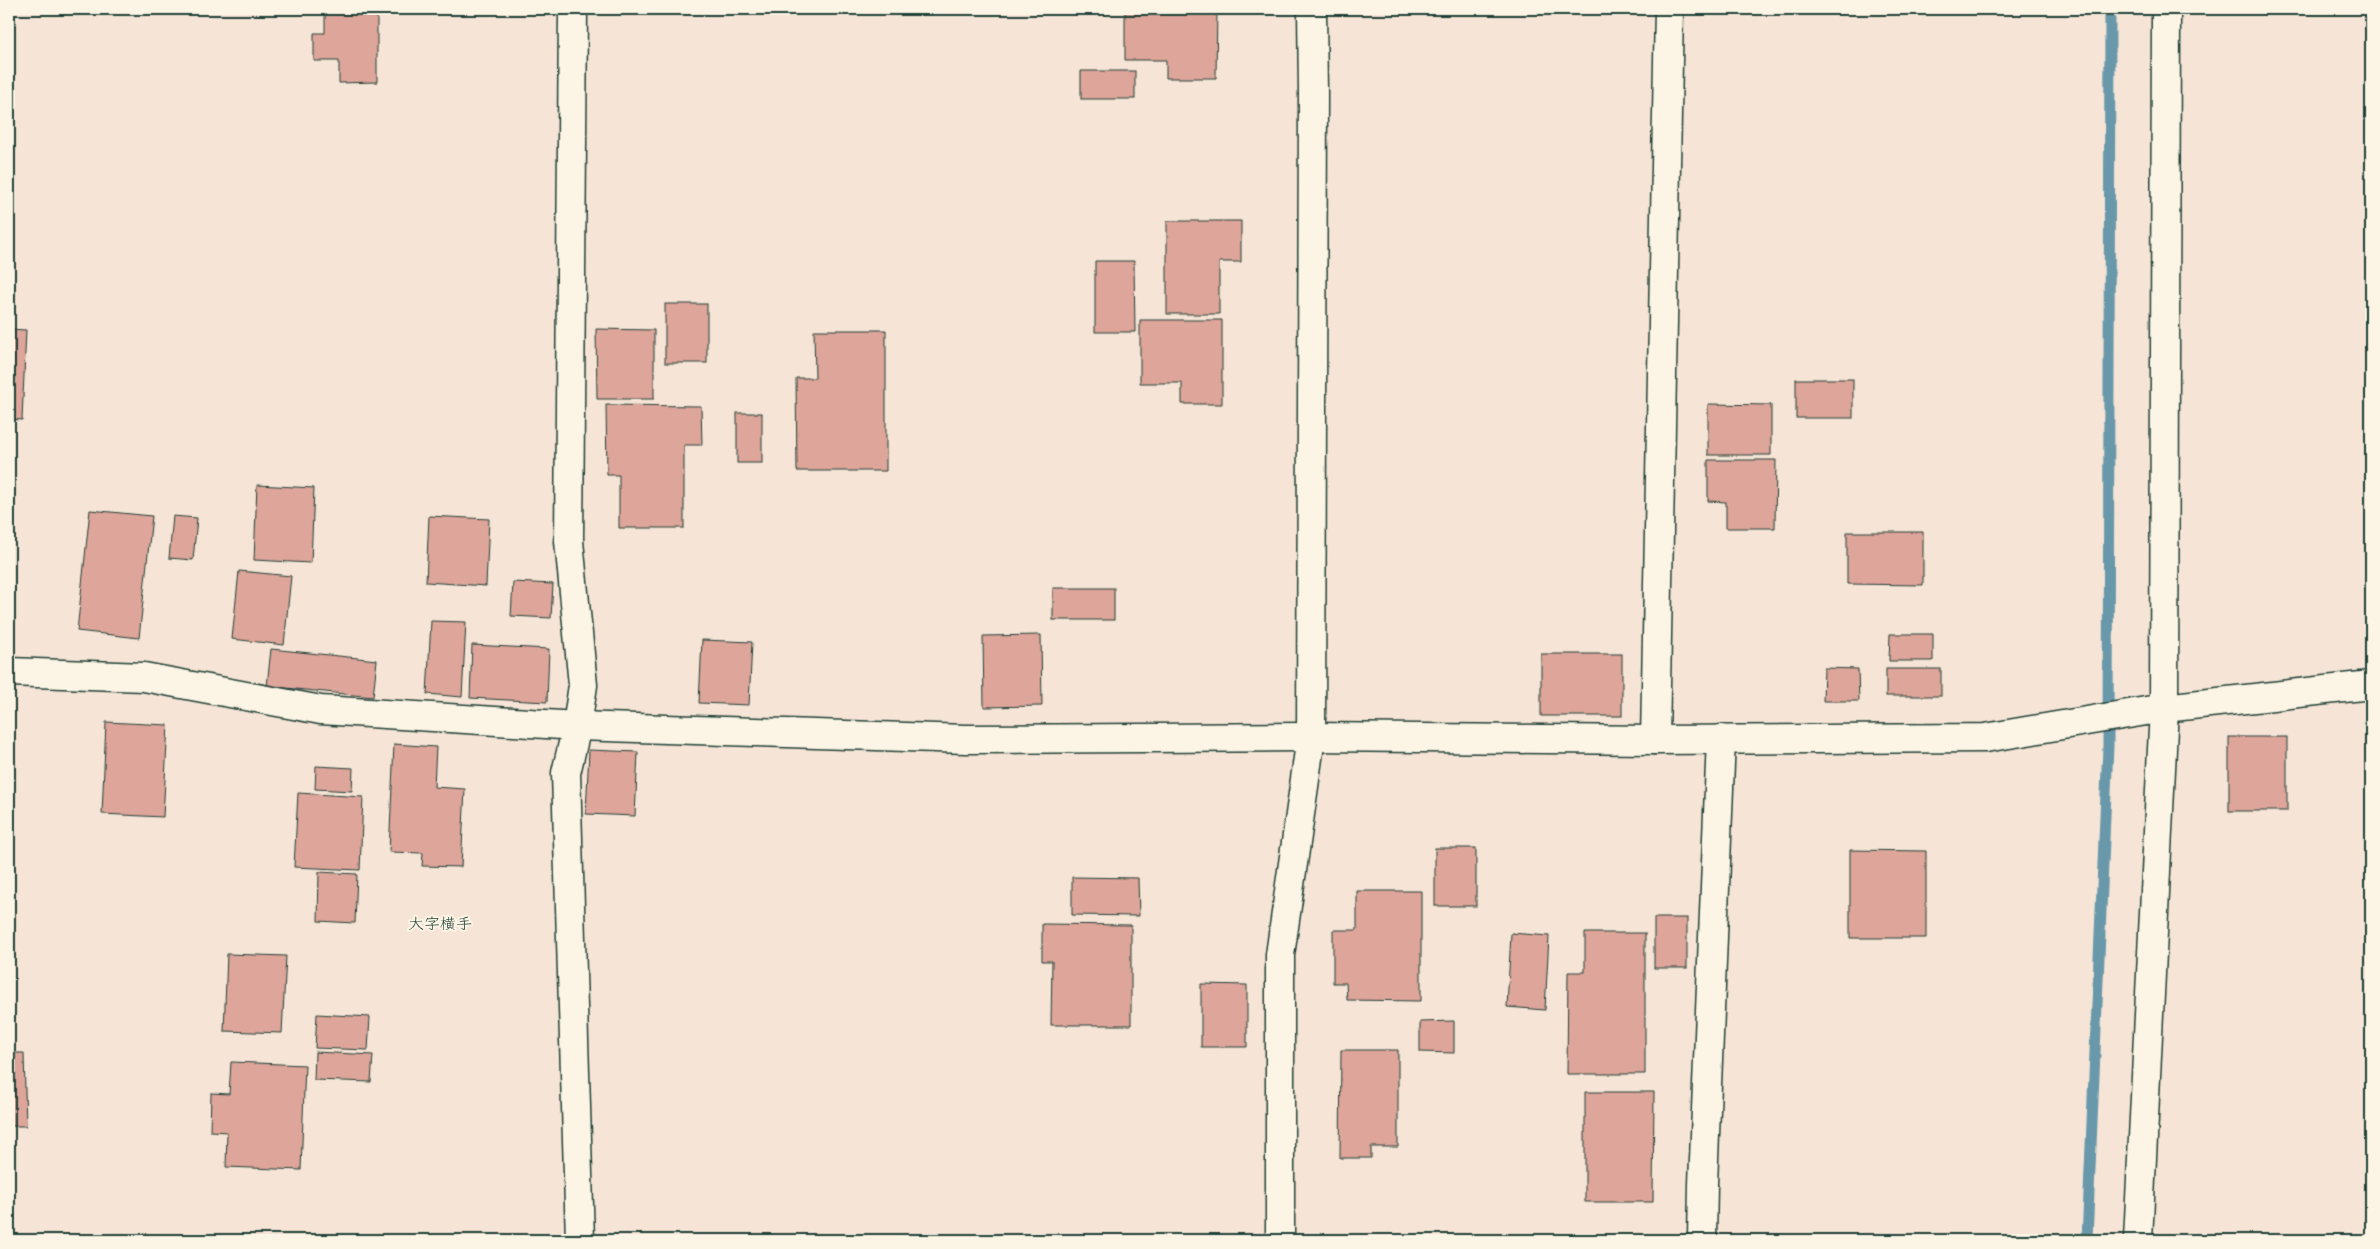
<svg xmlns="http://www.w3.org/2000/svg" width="2380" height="1249" font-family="'Gochi Hand','Klee One',sans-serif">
	<rect width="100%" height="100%" fill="#f6e5d6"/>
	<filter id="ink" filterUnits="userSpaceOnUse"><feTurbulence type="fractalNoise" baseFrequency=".02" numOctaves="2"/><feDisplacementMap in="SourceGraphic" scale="10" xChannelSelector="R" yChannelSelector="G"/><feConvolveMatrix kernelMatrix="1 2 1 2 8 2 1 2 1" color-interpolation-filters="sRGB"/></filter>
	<g filter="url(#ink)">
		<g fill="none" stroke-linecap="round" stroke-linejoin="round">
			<path stroke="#6798aa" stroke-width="11" d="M2087 1240 2108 746 2110 9"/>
		</g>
		<g fill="#dea59a" stroke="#1f3d34">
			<path d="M325 9H377V82L339 83V61H314V33H325Z"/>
			<path d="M1125 9H1217L1216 78H1166V60H1125Z"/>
			<rect x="1081" y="71" width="54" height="28"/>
			<path d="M1167 221H1241V262H1219V314H1167Z"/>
			<path d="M1095 261H1134L1135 332H1095Z"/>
			<rect x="665" y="304" width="42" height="59"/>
			<path d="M1140 320H1222V404H1182V383H1140Z"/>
			<path d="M9 329 26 330 22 420 9 419Z"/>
			<path d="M596 329 654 330V399H597Z"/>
			<path d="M814 330H886V471H797L796 378H815Z"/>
			<rect x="1796" y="379" width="57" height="39"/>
			<path d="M1708 404 1771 405V455H1708Z"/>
			<path d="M606 405 701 406 702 445H684V528H619V475H607Z"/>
			<rect x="737" y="413" width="25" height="50"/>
			<path d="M1708 460H1776L1775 528H1726V502L1708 501Z"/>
			<path d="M257 485 314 488 311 563 254 560Z"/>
			<path d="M90 510 152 516 139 638 77 631Z"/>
			<path d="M173 516 197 518 193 560 169 558Z"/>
			<path d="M429 516 489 519 486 586 426 582Z"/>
			<path d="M1847 532H1923V585L1847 584Z"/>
			<path d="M239 571 291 576 284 645 232 639Z"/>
			<path d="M513 582 553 584 551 618 511 616Z"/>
			<rect x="1053" y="588" width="61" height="32"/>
			<path d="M431 621 466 622 462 697 427 694Z"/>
			<path d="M1890 634H1933V661H1889Z"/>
			<path d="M1041 635 1042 706 984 707 983 636Z"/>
			<path d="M702 640 752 642 749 705 699 703Z"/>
			<path d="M472 645 549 649 547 702 470 698Z"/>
			<path d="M271 649 377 660 373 697 267 686Z"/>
			<rect x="1541" y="654" width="81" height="62"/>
			<path d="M1824 668 1858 669 1859 701H1823Z"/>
			<rect x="1886" y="669" width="55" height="27"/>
			<path d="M106 722 168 725 163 817 102 814Z"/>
			<rect x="2229" y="737" width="58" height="74"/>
			<path d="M394 744 436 747 434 787 465 789 461 867 422 866 423 853 389 852Z"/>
			<path d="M589 750 638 752 635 816 586 814Z"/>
			<path d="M316 766 353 768 352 791 315 789Z"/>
			<path d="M298 793 363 797 360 870 294 867Z"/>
			<rect x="1435" y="848" width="41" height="58"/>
			<path d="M1850 850 1926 851V938H1850Z"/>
			<path d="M319 872 357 874 355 923 318 921Z"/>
			<path d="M1072 877 1138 878 1139 916 1072 915Z"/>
			<path d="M1357 891H1421V1001L1347 1000 1346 983H1333V930H1357Z"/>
			<rect x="1654" y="918" width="33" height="50"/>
			<path d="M1042 924 1131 925V1025H1051L1052 961H1042Z"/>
			<path d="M1511 933 1549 936 1545 1010 1507 1007Z"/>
			<path d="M1585 933H1645V1074H1567L1568 972H1585Z"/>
			<path d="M227 954 286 956 282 1033 224 1031Z"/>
			<path d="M1201 984 1247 985V1047H1201Z"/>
			<path d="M317 1014 370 1017 368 1050 315 1048Z"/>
			<path d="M1454 1021V1053L1420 1052V1022Z"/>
			<path d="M1341 1050H1398V1147H1371V1158H1340Z"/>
			<path d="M315 1052 373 1055 371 1082 314 1080Z"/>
			<path d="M9 1053H24L26 1126H9Z"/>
			<path d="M231 1062 305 1065 301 1170 226 1167 227 1132 210 1131 211 1093 229 1094Z"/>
			<path d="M1585 1092H1654L1653 1202H1585Z"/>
		</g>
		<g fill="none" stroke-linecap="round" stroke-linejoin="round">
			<g stroke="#1f3d34" stroke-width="31">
				<g id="minor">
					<path d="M573 9 569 541 583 685 577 726 566 773 580 1240"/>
					<path d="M9 672 144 677 321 710 577 726 966 739 1311 737 1655 740 1985 738 2164 708 2371 685"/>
					<path d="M1655 740 1669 9"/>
					<path d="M1280 1240V955L1311 737 1313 93 1312 9"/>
					<path d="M1702 1240 1703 1184 1721 739"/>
					<path d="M2138 1240 2164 708 2166 9"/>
				</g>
			</g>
			<use href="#minor" stroke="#fcf5e5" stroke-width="28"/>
		</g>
	</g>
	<g text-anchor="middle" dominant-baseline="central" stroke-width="4" stroke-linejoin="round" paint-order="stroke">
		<g font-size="16" fill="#1f3d34" stroke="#fcf5e5">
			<text x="440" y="926">大字横手</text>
		</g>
	</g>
	<rect width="2380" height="1249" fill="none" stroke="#fcf5e5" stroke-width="30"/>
	<rect x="15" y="15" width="2350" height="1219" fill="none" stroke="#1f3d34" stroke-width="2" filter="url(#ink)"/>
</svg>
